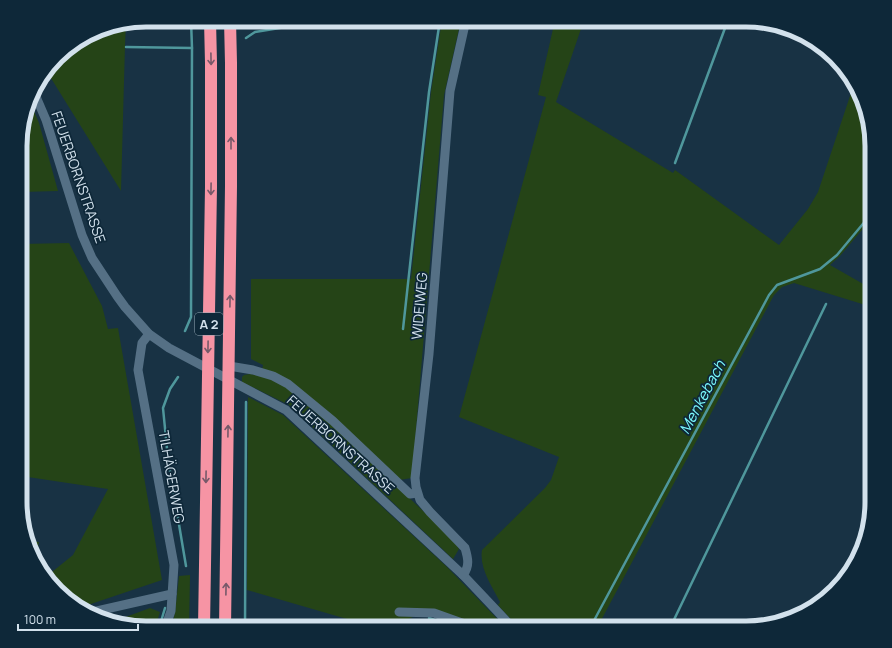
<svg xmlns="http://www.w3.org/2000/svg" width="892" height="648" font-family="Manrope,sans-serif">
	<rect width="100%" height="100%" fill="#183244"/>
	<g fill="#254417">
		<path d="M442 20H461L444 95 412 478 399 480 359 451 452 538 459 549 453 559 289 405 242 382V377L244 375 250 374 261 376 263 365 251 359V279H411L431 92Z"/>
		<path d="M555 20H584L556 102 673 173 675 170 779 245 808 209 818 192 854 84 859 90 872 138V218L840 256 830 265 872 289V307L794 283 782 287 774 295 597 628H519L498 605 500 602C492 586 479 568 482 550L545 488 551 480 559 457 459 417 546 97 538 95Z"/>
		<path d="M126 23 125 45 121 191 49 75 37 83 63 51 105 27Z"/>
		<path d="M30 104H31L39 123 58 191 21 192V129Z"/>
		<path d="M69 243 102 306 108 329 118 328 162 580 79 608 69 602 47 576 73 555 108 489 21 476V244Z"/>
		<path d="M248 397 283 415 447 567 506 628H484L433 609 415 616 389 628H378L247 590Z"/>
		<path d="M29 541 39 542 35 560Z"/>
		<path d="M190 575 189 628H171L175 613 179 576Z"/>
		<path d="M150 608 160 612 155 628H138L112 622Z"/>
	</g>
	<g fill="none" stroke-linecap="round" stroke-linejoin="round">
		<g stroke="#4f979c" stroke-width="2.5">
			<path d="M283 27 285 20"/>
			<path d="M246 38 255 32 329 20"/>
			<path d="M126 47 192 48"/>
			<path d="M675 163 728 20"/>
			<path d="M403 329 429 92 440 20"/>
			<path d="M185 331 191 317 192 48 191 20"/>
			<path d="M178 377 170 389 163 408 168 459 186 566"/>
			<path d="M429 618 457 628"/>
			<path d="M159 628 165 608"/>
			<path d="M245 628 246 402"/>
			<path d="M590 628 769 295 777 285 820 269 837 255 872 213"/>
			<path d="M670 628 826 304"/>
		</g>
		<g stroke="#557085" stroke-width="9">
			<path d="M34 92 46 120 82 235 92 258 117 296 125 307 149 334 169 348 286 410 463 575 513 628"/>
			<path d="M149 334 142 343 138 370 174 565 171 611 165 628"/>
			<path d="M229 366 253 370 273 376 288 384 333 421 410 494 417 493"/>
			<path d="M463 575C470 566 468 558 465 548L430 512 420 500 416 487 415 478 429 354 450 91 466 20"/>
			<path d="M399 612 434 613 476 628"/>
			<path d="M88 613 172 594"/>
		</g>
		<g stroke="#f694a4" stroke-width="12">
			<path d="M204 628 211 187V63L210 20"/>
			<path d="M225 628 231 186V63L230 20"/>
		</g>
	</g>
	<defs><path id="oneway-shaft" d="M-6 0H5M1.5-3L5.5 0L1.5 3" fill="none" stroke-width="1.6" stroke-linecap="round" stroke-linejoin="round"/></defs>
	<g stroke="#765969">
		<use href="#oneway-shaft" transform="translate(211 59) rotate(89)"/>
		<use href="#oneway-shaft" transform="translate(231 143) rotate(-90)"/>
		<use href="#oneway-shaft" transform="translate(211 189) rotate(91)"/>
		<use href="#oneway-shaft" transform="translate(230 301) rotate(-89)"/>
		<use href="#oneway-shaft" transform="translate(208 347) rotate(91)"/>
		<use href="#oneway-shaft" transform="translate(228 431) rotate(-89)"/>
		<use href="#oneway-shaft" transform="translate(206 477) rotate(91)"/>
		<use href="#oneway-shaft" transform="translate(226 589) rotate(-89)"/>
	</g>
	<g text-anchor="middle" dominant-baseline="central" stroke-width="3.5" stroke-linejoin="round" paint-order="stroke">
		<rect fill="#0e2839" stroke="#97aab6" stroke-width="1" x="195" y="313" width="28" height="22" rx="3"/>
		<g font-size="13" font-weight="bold" fill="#d2e1ec">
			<text x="209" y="324">A 2</text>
		</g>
		<g font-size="14" fill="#d2e1ec" stroke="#0e2839">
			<text transform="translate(79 177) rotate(71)">FEUERBORNSTRASSE</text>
			<text transform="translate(419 306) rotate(-85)">WIDEIWEG</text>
			<text transform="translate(341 444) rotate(42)">FEUERBORNSTRASSE</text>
			<text transform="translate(172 477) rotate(80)">TILHÄGERWEG</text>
		</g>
		<g font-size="15" font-style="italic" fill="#7bf9fd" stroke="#0e2839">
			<text transform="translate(702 397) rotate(-62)">Menkebach</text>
		</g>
	</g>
	<path d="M0 0H892V648H0ZM146 27H746A119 119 0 0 1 865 146V502A119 119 0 0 1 746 621H146A119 119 0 0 1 27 502V146A119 119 0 0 1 146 27Z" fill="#0e2839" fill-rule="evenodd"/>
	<path fill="none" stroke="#d2e1ec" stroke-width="5" d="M146 27H746A119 119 0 0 1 865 146V502A119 119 0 0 1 746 621H146A119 119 0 0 1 27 502V146A119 119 0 0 1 146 27Z"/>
	<path d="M18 624v6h120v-6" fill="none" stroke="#d2e1ec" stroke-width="2"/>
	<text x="24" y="624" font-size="12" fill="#d2e1ec" stroke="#0e2839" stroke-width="3" paint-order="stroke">100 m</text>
</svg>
